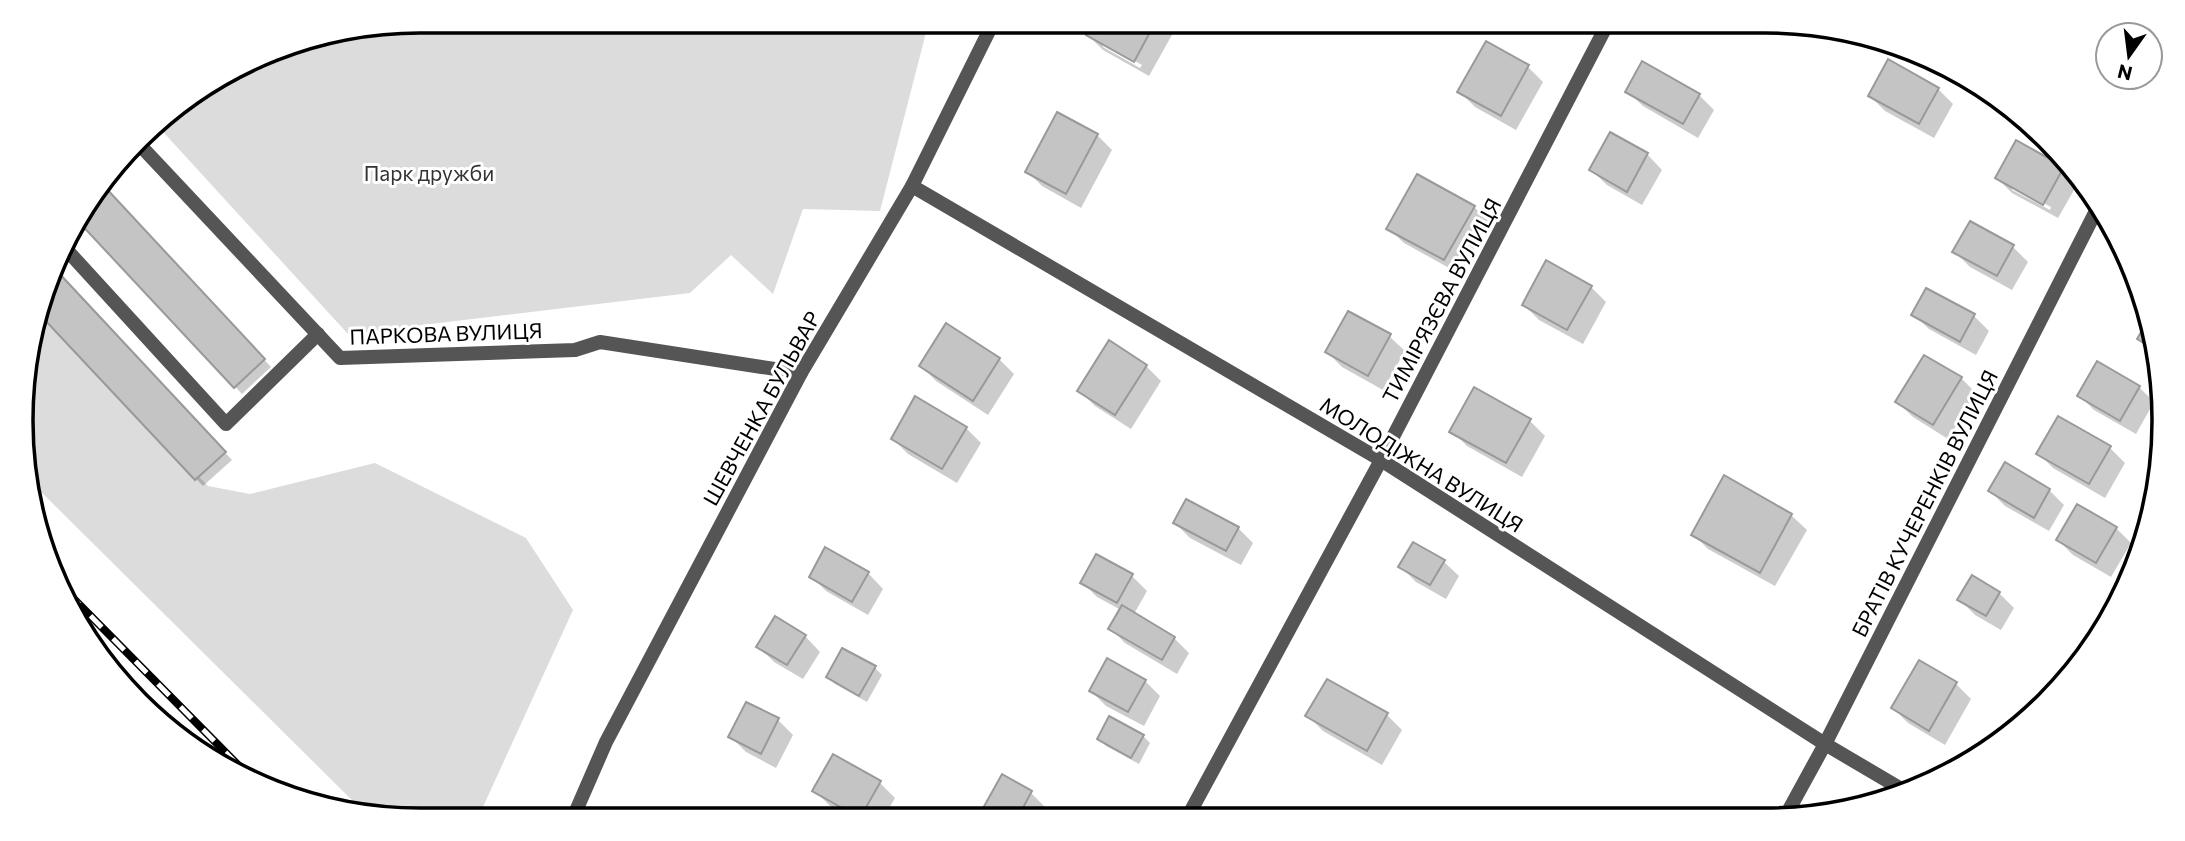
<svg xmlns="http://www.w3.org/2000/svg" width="2185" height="841" viewBox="0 0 2185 841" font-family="Commissioner,sans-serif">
	<rect width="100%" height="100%" fill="#fff"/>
	<g fill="#dcdcdc">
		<path d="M420,21H929L880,211L803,209L773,294L731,255L690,293L348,334L155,123L292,42Z"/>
		<path d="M43,315L208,486L250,494L375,463L526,538L573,610L477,820H421L365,813L28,479L24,368Z"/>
	</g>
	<g fill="#0003" fill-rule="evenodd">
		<path d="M1096,21H1174L1178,24L1149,76L1103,50L1088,35ZM1103,43L1142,65L1140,68L1103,47Z"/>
		<path d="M1561,21H1578L1574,28Z"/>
		<path d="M1528,67L1543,82L1516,130L1475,107L1460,92Z"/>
		<path d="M1938,89L1953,104L1934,138L1885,111L1870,96Z"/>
		<path d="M1627,91L1699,95L1714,110L1698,138L1643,106Z"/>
		<path d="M1097,135L1112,150L1081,208L1042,186L1027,171Z"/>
		<path d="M1611,135L1647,154L1662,170L1642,205L1607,185L1591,170Z"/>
		<path d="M2063,168L2078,183L2058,218L2012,193L1997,178ZM2012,186L2051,207L2050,210L2012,190Z"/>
		<path d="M103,187L271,367L242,394L77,218Z"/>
		<path d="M1474,207L1489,222L1460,274L1404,243L1388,228Z"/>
		<path d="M2013,247L2028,262L2012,290L1970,267L1955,252Z"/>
		<path d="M57,273L232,460L203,486L43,315Z"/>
		<path d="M1591,287L1606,302L1583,344L1539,320L1524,305Z"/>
		<path d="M1927,290L1974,316L1989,331L1976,355L1929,329L1913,314Z"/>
		<path d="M947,326L999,359L1014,374L988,415L936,381L921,366Z"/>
		<path d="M2146,326L2156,355L2139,339Z"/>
		<path d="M1389,336L1405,351L1383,390L1342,367L1327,352Z"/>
		<path d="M1146,366L1161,381L1131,429L1095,406L1080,391Z"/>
		<path d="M1961,378L1976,393L1948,439L1913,417L1897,402Z"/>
		<path d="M2139,387L2154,402L2136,434L2094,410L2079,395Z"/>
		<path d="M1530,421L1545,436L1522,477L1467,446L1452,431Z"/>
		<path d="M966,428L981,443L957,483L908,454L893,439Z"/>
		<path d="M2110,448L2125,463L2105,498L2053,468L2038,453Z"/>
		<path d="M1725,478L1791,515L1807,530L1775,586L1708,549L1693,534Z"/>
		<path d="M2049,490L2064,505L2049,531L2005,506L1990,491Z"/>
		<path d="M1175,523L1238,528L1253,543L1241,565L1190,538Z"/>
		<path d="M2116,528L2131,543L2111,577L2073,555L2058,540Z"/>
		<path d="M1443,561L1459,576L1446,599L1416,582L1401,567Z"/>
		<path d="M868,573L883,589L868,615L826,591L811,576Z"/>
		<path d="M1132,576L1147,591L1134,614L1174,638L1189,653L1177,674L1125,643L1110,628L1121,610L1097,597L1082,582Z"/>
		<path d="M1999,593L2014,608L2001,630L1975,615L1960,600Z"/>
		<path d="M805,636L820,652L803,679L774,662L759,647Z"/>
		<path d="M1108,661L1145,681L1160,696L1144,726L1106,706L1091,691Z"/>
		<path d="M1919,662L1956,684L1971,699L1945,745L1908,723L1893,708Z"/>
		<path d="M875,668L882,675L867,702L835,684L828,677Z"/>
		<path d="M1328,681L1387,715L1402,730L1382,765L1323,731L1308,716Z"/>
		<path d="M778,720L793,735L776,768L746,752L731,737Z"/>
		<path d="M1143,736L1150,743L1139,764L1106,746L1099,739Z"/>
		<path d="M1002,776L1031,793L1046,808L1040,818L979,819Z"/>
		<path d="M880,783L895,798L883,819H853L830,806L815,791Z"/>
	</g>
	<g fill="#c4c4c4" stroke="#999" stroke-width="2">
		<path d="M1094,21H1156L1134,62L1086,35Z"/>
		<path d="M1486,41L1529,65L1501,116L1457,92Z"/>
		<path d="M1888,59L1939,88L1919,124L1868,96Z"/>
		<path d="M1642,61L1700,94L1683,124L1625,92Z"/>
		<path d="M1057,112L1098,134L1066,194L1025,172Z"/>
		<path d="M1610,132L1648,153L1627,192L1589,170Z"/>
		<path d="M2016,140L2064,167L2043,205L1995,178Z"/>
		<path d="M1417,174L1475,206L1444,260L1386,229Z"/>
		<path d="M104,186L265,359L234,388L76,219Z"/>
		<path d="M1970,221L2014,245L1997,276L1952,252Z"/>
		<path d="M1546,260L1592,286L1567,330L1522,305Z"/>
		<path d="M57,271L226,452L195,480L42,317Z"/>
		<path d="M1926,288L1975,314L1960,342L1911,315Z"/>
		<path d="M1348,311L1391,334L1368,376L1325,352Z"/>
		<path d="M946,323L1000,358L973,401L919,366Z"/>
		<path d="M2146,324L2154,349L2137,339Z"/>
		<path d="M1109,340L1147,365L1115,415L1077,391Z"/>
		<path d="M1924,355L1962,377L1933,425L1895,402Z"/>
		<path d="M2097,361L2140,386L2120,421L2077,396Z"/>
		<path d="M1474,387L1531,419L1506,463L1449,432Z"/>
		<path d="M915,396L967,427L942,469L891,439Z"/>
		<path d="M2058,416L2111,446L2089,484L2036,454Z"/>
		<path d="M2005,462L2050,489L2034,518L1988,491Z"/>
		<path d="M1724,475L1792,514L1760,573L1691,535Z"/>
		<path d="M1186,499L1239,527L1226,551L1173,523Z"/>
		<path d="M2077,504L2117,527L2096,563L2056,540Z"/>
		<path d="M1413,542L1445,560L1430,585L1398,567Z"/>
		<path d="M825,547L869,572L852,602L809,577Z"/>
		<path d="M1096,554L1133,574L1117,603L1080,583Z"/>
		<path d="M1972,575L2000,592L1986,616L1957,600Z"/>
		<path d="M1122,605L1175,637L1162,660L1108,629Z"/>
		<path d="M775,616L806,635L787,665L756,647Z"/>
		<path d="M842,648L876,666L859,696L826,677Z"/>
		<path d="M1107,658L1146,680L1128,712L1089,691Z"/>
		<path d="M1919,660L1957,682L1929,731L1891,708Z"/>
		<path d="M1327,679L1388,713L1367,751L1305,716Z"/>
		<path d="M746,702L779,718L761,754L728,737Z"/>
		<path d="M1109,716L1144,735L1131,758L1097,739Z"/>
		<path d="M833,754L881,781L860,818L812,791Z"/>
		<path d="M1002,774L1032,791L1017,819H977Z"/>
	</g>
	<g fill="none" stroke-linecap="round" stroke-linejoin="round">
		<path stroke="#555" stroke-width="14" d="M65,248L226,424L318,334"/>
		<g stroke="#555" stroke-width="14">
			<path d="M138,143L340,358L575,350L600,342L801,373"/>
			<path d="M912,186L1381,460L1825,744L1903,790"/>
			<path d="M1785,817L1825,744L2098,207"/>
			<path d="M1187,818L1381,460L1609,21"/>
			<path d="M572,820L606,742L801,373L912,186L994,21"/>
		</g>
		<defs>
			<path id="rail" d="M68,593L243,770"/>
		</defs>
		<use href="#rail" stroke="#000" stroke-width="8"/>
		<use href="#rail" stroke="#fff" stroke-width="5" stroke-dasharray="16" stroke-linecap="butt"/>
	</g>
	<g text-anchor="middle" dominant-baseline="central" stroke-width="6" stroke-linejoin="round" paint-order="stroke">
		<g font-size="21" fill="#333" stroke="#fff">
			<text x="429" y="172">Парк дружби</text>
		</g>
		<g font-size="21" fill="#000" stroke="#fff">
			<text transform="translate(1441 300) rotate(-62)">ТИМІРЯЗЄВА ВУЛИЦЯ</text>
			<text transform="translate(446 333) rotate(-2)">ПАРКОВА ВУЛИЦЯ</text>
			<text transform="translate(761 408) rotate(-61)">ШЕВЧЕНКА БУЛЬВАР</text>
			<text transform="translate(1422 464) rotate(32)">МОЛОДІЖНА ВУЛИЦЯ</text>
			<text transform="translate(1924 503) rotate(-63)">БРАТІВ КУЧЕРЕНКІВ ВУЛИЦЯ</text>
		</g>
	</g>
	<path d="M0 0H2185V841H0ZM420 33H1765A387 387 0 0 1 2152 420V421A387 387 0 0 1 1765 808H420A387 387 0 0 1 33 421V420A387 387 0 0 1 420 33Z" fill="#fff" fill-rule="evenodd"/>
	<path fill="none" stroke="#000" stroke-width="3.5" d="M420 33H1765A387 387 0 0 1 2152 420V421A387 387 0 0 1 1765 808H420A387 387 0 0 1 33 421V420A387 387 0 0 1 420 33Z"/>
	<g transform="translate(2129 56) rotate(194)"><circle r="33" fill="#ffffff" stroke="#999999" stroke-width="2"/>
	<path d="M0-5L12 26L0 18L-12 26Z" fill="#000000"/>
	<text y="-10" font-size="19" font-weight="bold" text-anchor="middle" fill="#000000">N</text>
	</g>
</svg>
